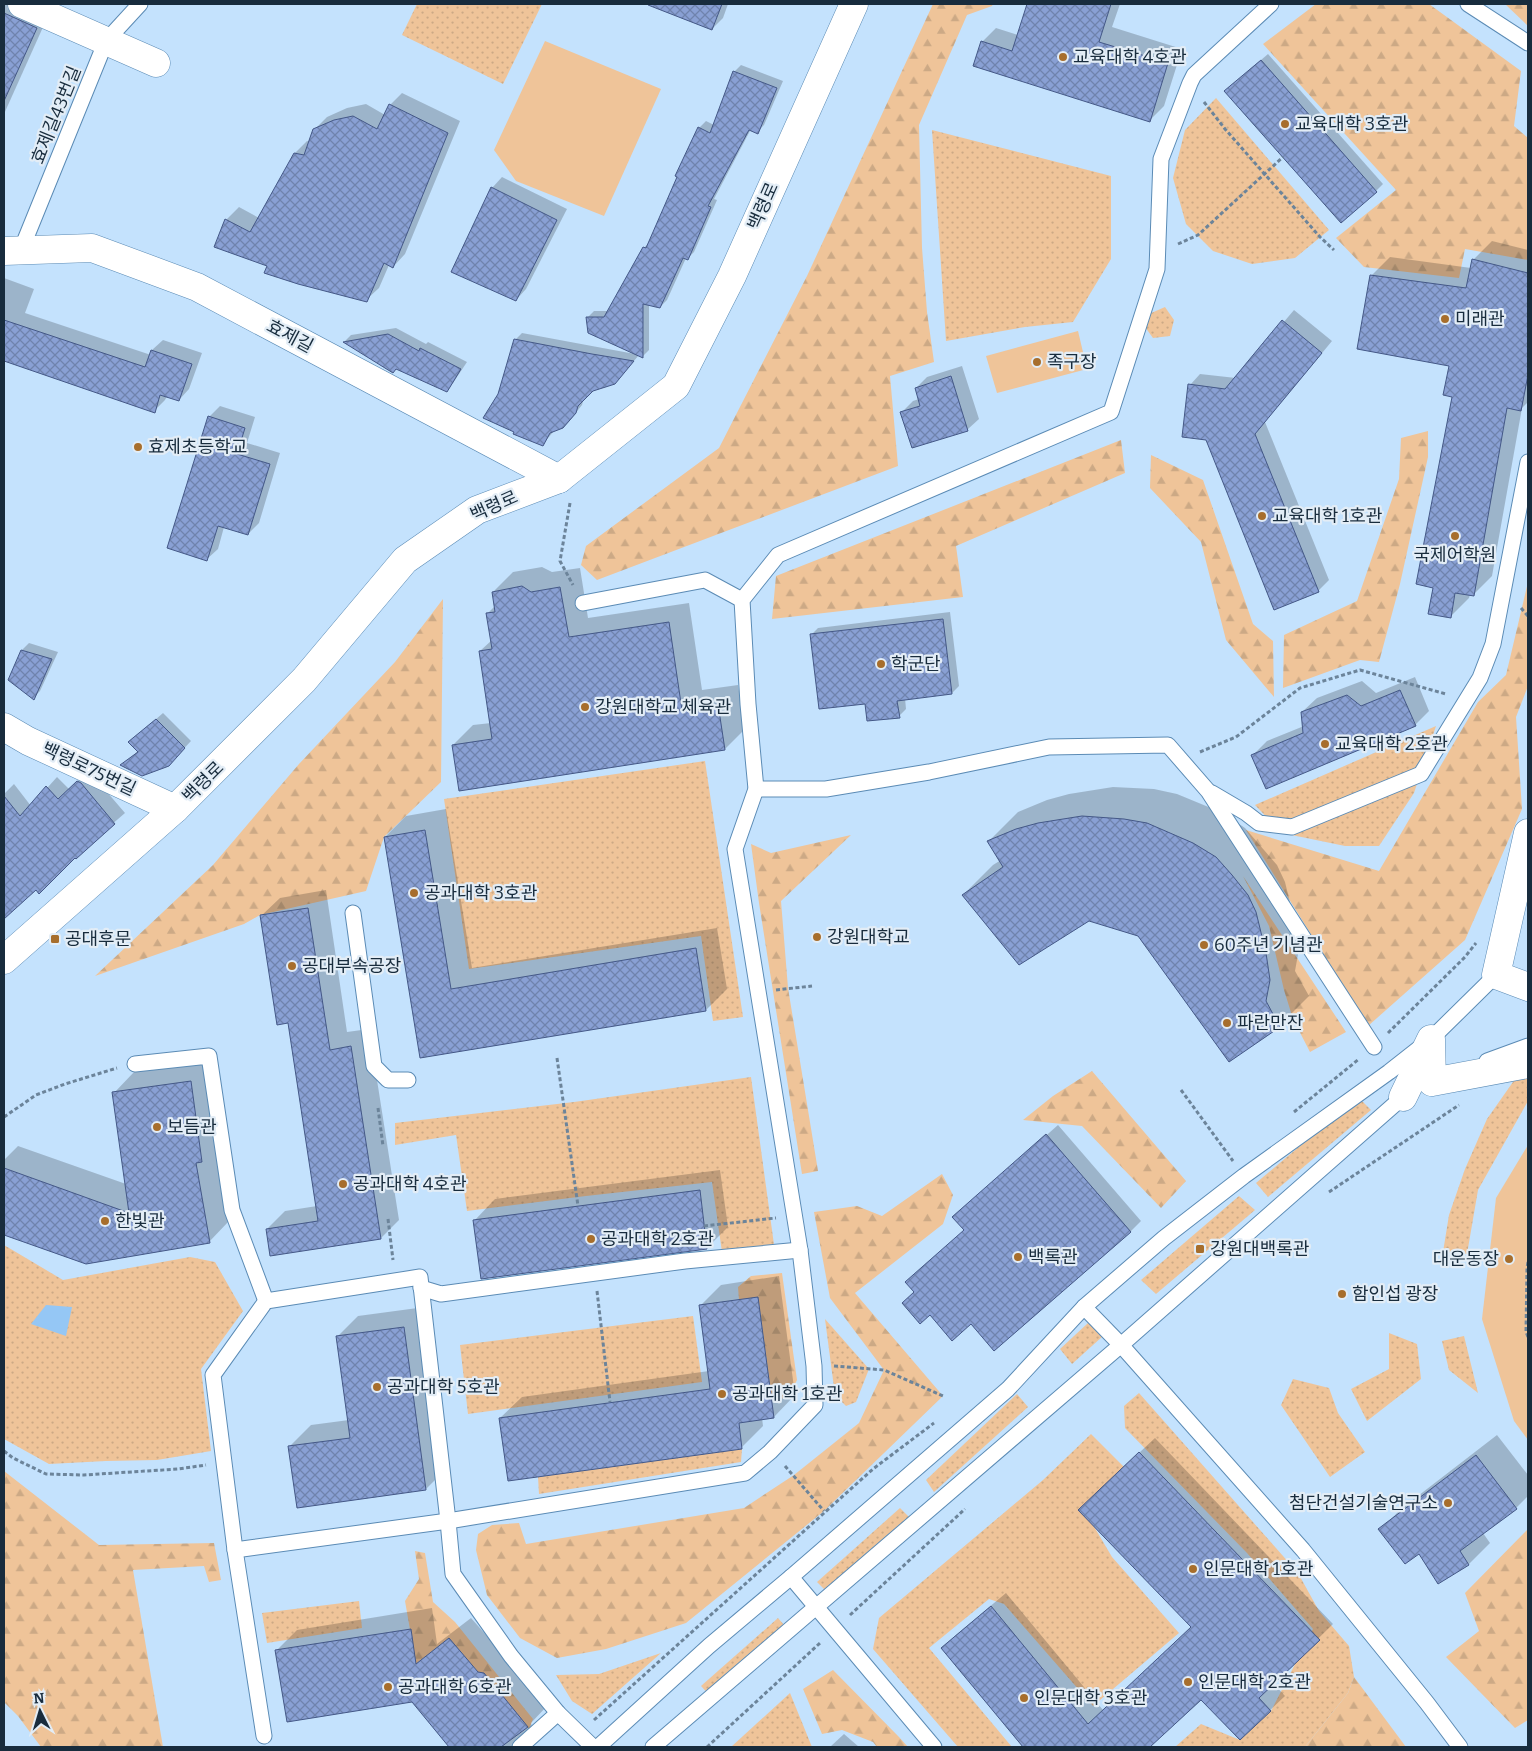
<svg xmlns="http://www.w3.org/2000/svg" width="1532" height="1751" viewBox="0 0 1532 1751" font-family="Bitter,'Noto Sans KR',serif">
	<defs>
		<pattern id="green-dots" width="8" height="8" patternUnits="userSpaceOnUse" patternTransform="scale(1.25)"><rect width="8" height="8" fill="#efc499"/><path d="M2 2h.1M6 6h.1" fill="none" stroke="#cca985" stroke-width="1.8" stroke-linecap="round"/></pattern>
		<pattern id="forest-firs" width="22" height="20" patternUnits="userSpaceOnUse" patternTransform="scale(1.25)"><rect width="22" height="20" fill="#efc499"/><path d="M5 1l3.5 6h-7zM16 11l3.5 6h-7z" fill="#cca985"/></pattern>
		<pattern id="building-cross-hatch" width="8" height="8" patternUnits="userSpaceOnUse" patternTransform="scale(1.25)"><rect width="8" height="8" fill="#89a0d4"/><path d="M0 0l8 8M0 8l8-8" fill="none" stroke="#6f83ad"/></pattern>
	</defs>
	<rect width="100%" height="100%" fill="#c4e2fd"/>
	<g fill="url(#green-dots)">
		<path d="M417,4H542L503,84L402,35Z"/>
		<path d="M1216,98L1329,230L1295,258L1252,264L1213,251L1186,224L1173,178L1185,130Z"/>
		<path d="M932,130L1111,176V259L1073,322L1025,327L946,341Z"/>
		<path d="M1165,307L1174,320L1170,336L1153,338L1145,327L1149,314Z"/>
		<path d="M1436,726L1414,793L1379,846H1345L1282,833L1255,805Z"/>
		<path d="M705,761L743,1017L713,1021L701,936L469,969L444,799Z"/>
		<path d="M1528,1069V1101L1478,1190L1467,1254L1443,1252L1449,1215L1465,1169L1487,1119L1520,1072Z"/>
		<path d="M751,1077L775,1252L723,1259L712,1182L586,1196L467,1211L456,1135L395,1145V1123L574,1102Z"/>
		<path d="M1358,1097L1371,1110L1268,1197L1256,1183Z"/>
		<path d="M1239,1196L1255,1210L1156,1294L1141,1280Z"/>
		<path d="M4,1245L63,1280L190,1257L215,1262L243,1311L201,1369L211,1451L157,1460L106,1461L49,1464L4,1439Z"/>
		<path d="M693,1316L702,1382L468,1414L460,1345Z"/>
		<path d="M825,1319L869,1369L856,1402L846,1406L835,1395Z"/>
		<path d="M1088,1323L1103,1336L1072,1364L1060,1349Z"/>
		<path d="M1389,1333L1417,1344L1421,1379L1367,1421L1351,1389L1389,1369Z"/>
		<path d="M1464,1336L1478,1393L1449,1370L1442,1341Z"/>
		<path d="M1293,1379L1329,1388L1338,1413L1365,1452L1330,1477L1281,1405Z"/>
		<path d="M1139,1393L1298,1573L1319,1611L1349,1646L1354,1677L1348,1693L1305,1747H1175L1201,1724L1240,1740L1271,1711L1313,1629L1247,1553L1125,1428L1124,1406Z"/>
		<path d="M1017,1394L1028,1407L934,1492L926,1480Z"/>
		<path d="M1091,1434L1125,1468L1086,1513L1112,1557L1179,1633L1093,1706L1004,1604L989,1599L929,1648L1012,1747H958L873,1649L879,1618L1043,1480Z"/>
		<path d="M742,1449L741,1462L539,1494L538,1477Z"/>
		<path d="M900,1508L909,1517L826,1591L817,1582Z"/>
		<path d="M359,1601L362,1628L267,1643L262,1613Z"/>
		<path d="M778,1618L790,1632L713,1699L701,1686Z"/>
		<path d="M661,1653L592,1714L572,1701L556,1675L599,1674Z"/>
		<path d="M790,1693L812,1747H731Z"/>
	</g>
	<g fill="url(#forest-firs)">
		<path d="M933,4H993L992,6L967,15L919,125L922,248L927,312L934,362L890,376L898,466L597,580L581,565L586,546L719,448L807,276Z"/>
		<path d="M1316,4H1429L1521,71L1514,126L1528,138V260L1465,249L1459,278L1364,267L1336,238L1396,190L1263,44Z"/>
		<path d="M1505,4H1528V26Z"/>
		<path d="M1428,431V457L1400,584L1379,662L1360,660L1283,688L1284,635L1357,601L1399,479L1401,438Z"/>
		<path d="M1121,440L1125,473L956,546L963,597L772,619L776,576Z"/>
		<path d="M1151,455L1203,480L1253,624L1273,641L1274,697L1226,640L1201,542L1150,488Z"/>
		<path d="M1528,582V686L1516,717L1522,809L1465,940L1368,1026L1246,830L1379,871L1478,702L1506,675Z"/>
		<path d="M443,599L441,782L384,837L366,891L260,915L244,924L95,976L213,865L299,764L395,662Z"/>
		<path d="M851,835L781,901L788,988L818,1171L802,1174L759,903L751,844L771,853Z"/>
		<path d="M1243,876L1346,1032L1310,1052L1293,1019L1284,990L1269,926Z"/>
		<path d="M1092,1071L1186,1181L1161,1208L1082,1126L1023,1120L1053,1096Z"/>
		<path d="M942,1174L953,1195L943,1224L855,1293L943,1396L824,1511L686,1623L606,1649L557,1658L520,1638L487,1595L476,1550L478,1534L492,1525L519,1523L526,1544L744,1508L794,1475L859,1423L884,1370L830,1298L814,1212L857,1206L882,1216Z"/>
		<path d="M782,1273L797,1380L788,1398L772,1399L758,1297L739,1300L738,1287L751,1276Z"/>
		<path d="M4,1471L99,1545L214,1543L221,1580L209,1582L204,1566L133,1570L163,1747H41L18,1716L4,1702Z"/>
		<path d="M1528,1529V1720L1515,1728L1446,1657L1479,1631L1465,1593Z"/>
		<path d="M415,1551L425,1553L433,1602L455,1622L533,1719L529,1729L484,1673L478,1672L449,1638L416,1664L405,1601L419,1579Z"/>
		<path d="M833,1670L899,1737L908,1747H877L873,1742L842,1730L822,1734L803,1689Z"/>
		<path d="M1354,1677L1406,1747H1305L1348,1693Z"/>
	</g>
	<g fill="#efc499">
		<path d="M545,41L661,89L604,216L516,181L494,150Z"/>
		<path d="M1078,331L1087,369L997,393L986,356Z"/>
		<path d="M1528,1145V1440L1514,1421L1482,1319L1496,1198Z"/>
	</g>
	<path fill="#95c7f5" d="M46,1305L72,1307L66,1336L31,1324Z"/>
	<g fill="#0003">
		<path d="M4,4H24L48,16L4,114Z"/>
		<path d="M651,4H728L723,18L712,29L651,5Z"/>
		<path d="M1028,4H1120L1112,27L1182,49L1164,106L1150,120L982,42L996,28L1018,35Z"/>
		<path d="M1268,54L1383,184L1376,191L1233,84Z"/>
		<path d="M741,65L783,81L764,125L757,132L751,129L714,199L717,200L694,252L687,259L686,258L667,300L660,307L649,304V350L643,356L639,355L622,375L592,390L584,398L582,405L570,420L554,431L543,444L500,395L515,340L522,333L635,354L587,318L594,311H609L644,248L650,241L699,128L706,121L714,125L734,72Z"/>
		<path d="M402,93L460,121L405,254L393,267L389,265L379,288L366,300L215,246L226,220L239,207L259,218L295,153L307,141L310,142L314,130L327,117L347,108L366,104L385,115L390,105Z"/>
		<path d="M502,177L567,209L526,289L516,300L492,188Z"/>
		<path d="M1492,241L1528,250V402L1522,408L1492,576L1473,595L1470,594L1469,598L1450,617L1435,587L1453,396L1451,365L1371,276L1390,257L1471,268L1473,260Z"/>
		<path d="M4,278L34,289L25,313L151,355L152,350L163,340L202,353L189,389L179,400L167,396L165,400L154,411L4,360Z"/>
		<path d="M1294,310L1332,341L1265,422L1329,580L1318,591L1190,385L1200,374L1236,378Z"/>
		<path d="M396,328L426,344L428,342L467,362L453,383L446,390L397,368L393,372L345,341L351,335Z"/>
		<path d="M962,366L979,419L968,429L912,446L902,412L913,401L919,399L916,388L927,377Z"/>
		<path d="M220,406L255,417L247,443L280,453L259,523L248,534L224,527L218,549L207,559L209,417Z"/>
		<path d="M542,567L552,572L580,568L588,618L689,603L702,690L738,685L745,729L725,749L453,745L473,725L491,723L480,651L492,640L487,614L495,606L493,592L513,572Z"/>
		<path d="M950,612L959,686L952,693L905,698L906,709L899,716L866,702L811,635L818,628Z"/>
		<path d="M29,643L58,652L40,691L33,698L10,680L22,650Z"/>
		<path d="M1415,677L1429,711L1415,725L1253,755L1267,741L1304,726L1302,712L1317,698L1362,681L1376,693Z"/>
		<path d="M163,713L191,741L176,757L122,765L139,750L130,742Z"/>
		<path d="M89,771L125,813L4,918V794L14,784L31,806L57,777L69,789Z"/>
		<path d="M1113,787L1154,789L1177,794L1223,813L1245,828L1277,865L1285,882L1295,923L1299,949L1295,971L1309,996L1279,1026L1139,935L1088,919L963,895L993,865L1001,860L989,841L1018,812L1047,800L1069,794Z"/>
		<path d="M446,809L472,968L717,928L727,989L706,1010L421,1056L385,837L406,816Z"/>
		<path d="M326,890L347,1032L369,1029L399,1220L381,1238L267,1229L285,1211L317,1206L289,1022L261,916L280,898Z"/>
		<path d="M211,1061L229,1221L209,1242L86,1263L4,1234V1160L18,1146L126,1184L114,1093L134,1072Z"/>
		<path d="M1058,1125L1141,1221L1130,1232L971,1323L915,1291L965,1230L954,1217Z"/>
		<path d="M720,1170L728,1227L707,1248L474,1221L495,1199Z"/>
		<path d="M779,1276L795,1395L774,1417L762,1418L763,1426L742,1447L509,1479L500,1418L522,1397L709,1371L700,1306L721,1285Z"/>
		<path d="M425,1307L447,1468L426,1489L290,1446L311,1425L349,1420L337,1337L358,1316Z"/>
		<path d="M1497,1435L1528,1475V1496L1516,1508L1483,1533L1490,1543L1469,1564L1419,1552L1380,1530L1401,1509Z"/>
		<path d="M1155,1438L1333,1624L1273,1683L1285,1696L1240,1739L1201,1698L1148,1747H1120L1115,1742L1108,1747H1024L942,1648L957,1634L1006,1593L1103,1710L1193,1627L1094,1495Z"/>
		<path d="M432,1608L437,1644L471,1618L548,1705L531,1723L532,1727L512,1747H451L413,1701L276,1651L297,1630Z"/>
		<path d="M844,1734L859,1747H830Z"/>
	</g>
	<g fill="url(#building-cross-hatch)" stroke="#445887">
		<path d="M648,4H722L712,30L648,5Z"/>
		<path d="M1027,4H1111L1099,42L1168,63L1150,122L973,66L981,41L1012,51Z"/>
		<path d="M4,13L37,28L4,101Z"/>
		<path d="M1261,60L1377,192L1341,223L1224,91Z"/>
		<path d="M733,71L777,88L758,134L749,130L708,206L711,207L688,260L683,258L660,308L643,304V358L588,333L586,317H604L643,247L646,248L677,177L675,176L698,127L710,133Z"/>
		<path d="M389,104L448,133L393,268L384,263L367,302L298,284L264,273L267,266L214,247L225,219L250,232L294,153L304,155L313,129L334,120L353,116L377,129Z"/>
		<path d="M491,187L557,220L516,301L451,272Z"/>
		<path d="M1472,259L1528,273V375L1521,411L1507,408L1474,596L1455,593L1451,618L1428,614L1433,588L1416,584L1452,397L1443,395L1449,366L1357,349L1370,275L1466,288Z"/>
		<path d="M4,320L145,367L151,350L192,364L179,401L160,395L155,413L4,361Z"/>
		<path d="M1282,320L1322,353L1255,434L1319,592L1274,610L1206,440L1182,437L1188,384L1225,389Z"/>
		<path d="M388,334L419,351L420,348L461,369L447,392L396,369L393,373L343,342Z"/>
		<path d="M514,339L592,354L634,361L615,384L593,391L578,406L576,413L563,428L550,433L543,446L513,434L514,432L483,418L498,394Z"/>
		<path d="M951,376L968,431L912,448L900,412L920,406L915,388Z"/>
		<path d="M208,416L245,428L237,454L270,464L248,535L218,526L207,561L167,548Z"/>
		<path d="M522,586L531,592L560,587L569,637L669,622L682,710L718,704L725,750L459,791L452,745L492,739L479,651L492,649L486,613L495,612L492,592Z"/>
		<path d="M943,619L952,694L897,701L900,718L867,721L865,704L819,709L810,634Z"/>
		<path d="M21,650L52,659L34,700L8,680Z"/>
		<path d="M1400,690L1416,726L1266,789L1251,755L1303,733L1301,712L1347,695L1361,706Z"/>
		<path d="M156,719L185,748L169,766L142,776L120,765L138,752L128,742Z"/>
		<path d="M77,781L81,783L115,824L76,859L75,858L39,894L36,890L4,919V796L20,816L46,786L58,799Z"/>
		<path d="M1082,816L1124,819L1147,823L1193,843L1216,857L1232,875L1248,895L1256,912L1266,953L1270,980L1266,1001L1280,1027L1229,1062L1138,936L1089,921L1019,965L962,895L1003,867L987,841L1016,829L1038,823Z"/>
		<path d="M425,830L451,989L696,948L706,1011L420,1058L384,837Z"/>
		<path d="M308,908L330,1050L351,1046L381,1239L270,1256L266,1229L318,1221L288,1023L277,1025L260,915Z"/>
		<path d="M191,1081L202,1162L196,1163L210,1243L86,1264L4,1235V1168L129,1213L112,1092Z"/>
		<path d="M1046,1134L1131,1232L994,1351L971,1324L952,1341L930,1315L920,1324L902,1303L914,1292L905,1282L964,1230L952,1217Z"/>
		<path d="M700,1190L707,1249L481,1279L473,1220Z"/>
		<path d="M758,1297L774,1418L739,1423L742,1449L508,1481L499,1418L710,1389L699,1305Z"/>
		<path d="M404,1327L426,1490L297,1508L288,1446L350,1438L336,1336Z"/>
		<path d="M1139,1452L1320,1640L1259,1698L1271,1711L1240,1740L1201,1700L1150,1747H1023L941,1648L991,1606L1088,1724L1191,1627L1078,1510Z"/>
		<path d="M1476,1455L1517,1509L1460,1551L1469,1565L1438,1584L1419,1554L1405,1564L1378,1529Z"/>
		<path d="M411,1629L416,1664L449,1638L478,1672L484,1673L528,1727L501,1747H449L412,1702L287,1722L275,1650Z"/>
	</g>
	<g fill="none" stroke-linecap="round" stroke-linejoin="round">
		<defs>
			<g id="service">
				<path d="M1468,4L1528,43"/>
				<path d="M21,250L106,41L140,4"/>
				<path d="M583,603L705,580L742,600"/>
				<path d="M756,789H826L929,772L1049,747L1168,745L1208,791L1374,1047"/>
				<path d="M1212,793L1246,813L1259,823L1292,827L1421,774L1480,678L1493,644L1528,462"/>
				<path d="M353,913L374,1066L388,1080H408"/>
				<path d="M1487,1061L1528,1046"/>
				<path d="M135,1064L209,1056L232,1210L266,1301"/>
				<path d="M421,1288L441,1294L685,1261L800,1250"/>
				<path d="M1084,1307L1121,1345L1303,1550L1427,1703L1460,1747"/>
				<path d="M235,1550L448,1521L745,1473L770,1452L815,1405L814,1366L800,1250L735,849L756,789L748,704L742,600L778,555L1111,412L1157,269L1161,159L1190,83L1194,75L1271,4"/>
				<path d="M791,1577L934,1747"/>
				<path d="M264,1736L235,1550L213,1375L266,1301L420,1277L448,1521L453,1574L511,1656L558,1713L593,1747"/>
				<path d="M520,1747L558,1713"/>
				<path d="M598,1747L709,1646L791,1577L1008,1389L1084,1307L1164,1238L1244,1176L1389,1072L1431,1039L1496,975L1499,968"/>
				<path d="M653,1747L1121,1345L1403,1097L1408,1094"/>
			</g>
			<g id="minor">
				<path d="M22,4L156,63"/>
				<path d="M4,251L92,248L197,287L559,479"/>
				<path d="M4,727L28,741L175,809"/>
				<path d="M1528,833L1496,975L1528,987"/>
				<path d="M1403,1097L1431,1039L1432,1082L1528,1064"/>
			</g>
			<path id="tertiary" d="M4,960L175,809L304,680L405,560L477,510L559,479L676,386L732,276L854,4"/>
		</defs>
		<use href="#service" stroke="#5b8bb5" stroke-width="17"/>
		<use href="#minor" stroke="#5b8bb5" stroke-width="29"/>
		<use href="#tertiary" stroke="#5b8bb5" stroke-width="29"/>
		<g stroke="#6c849a" stroke-width="3" stroke-dasharray="4 2.5" stroke-linecap="butt">
			<path d="M1204,102L1225,129L1320,237L1334,250"/>
			<path d="M1178,244L1198,235L1283,157"/>
			<path d="M570,503L560,561L573,585"/>
			<path d="M1521,608L1528,616"/>
			<path d="M1200,752L1236,737L1300,688L1360,670L1446,694"/>
			<path d="M776,990L812,986"/>
			<path d="M1388,1033L1465,957L1476,943"/>
			<path d="M557,1058L578,1206"/>
			<path d="M1181,1090L1233,1161"/>
			<path d="M378,1108L383,1146"/>
			<path d="M1294,1112L1359,1059"/>
			<path d="M4,1117L36,1095L65,1084L117,1068"/>
			<path d="M1329,1192L1459,1105"/>
			<path d="M388,1219L393,1260"/>
			<path d="M704,1226L776,1218"/>
			<path d="M1528,1262L1527,1268L1526,1332L1528,1337"/>
			<path d="M597,1291L610,1402"/>
			<path d="M834,1366L884,1370L943,1396"/>
			<path d="M4,1451L13,1458L46,1474L84,1475L178,1469L206,1465"/>
			<path d="M785,1466L824,1511"/>
			<path d="M850,1615L965,1509"/>
			<path d="M594,1720L873,1469L934,1423"/>
			<path d="M707,1747L820,1643"/>
		</g>
		<use href="#service" stroke="#fff" stroke-width="15"/>
		<use href="#minor" stroke="#fff" stroke-width="28"/>
		<use href="#tertiary" stroke="#fff" stroke-width="28"/>
	</g>
	<g fill="#a76e2c" stroke="#e3edf6" stroke-width="2">
		<circle cx="1063" cy="57" r="5"/>
		<circle cx="1285" cy="124" r="5"/>
		<circle cx="1445" cy="319" r="5"/>
		<circle cx="1037" cy="362" r="5"/>
		<circle cx="138" cy="447" r="5"/>
		<circle cx="1262" cy="516" r="5"/>
		<circle cx="1455" cy="536" r="5"/>
		<circle cx="881" cy="664" r="5"/>
		<circle cx="585" cy="707" r="5"/>
		<circle cx="1325" cy="744" r="5"/>
		<circle cx="414" cy="893" r="5"/>
		<circle cx="817" cy="937" r="5"/>
		<rect x="50" y="934" width="10" height="10" rx="2.5"/>
		<circle cx="1204" cy="945" r="5"/>
		<circle cx="292" cy="966" r="5"/>
		<circle cx="1227" cy="1023" r="5"/>
		<circle cx="157" cy="1127" r="5"/>
		<circle cx="343" cy="1184" r="5"/>
		<circle cx="105" cy="1221" r="5"/>
		<circle cx="591" cy="1239" r="5"/>
		<rect x="1195" y="1244" width="10" height="10" rx="2.5"/>
		<circle cx="1018" cy="1257" r="5"/>
		<circle cx="1509" cy="1259" r="5"/>
		<circle cx="1342" cy="1294" r="5"/>
		<circle cx="377" cy="1387" r="5"/>
		<circle cx="722" cy="1394" r="5"/>
		<circle cx="1448" cy="1503" r="5"/>
		<circle cx="1193" cy="1569" r="5"/>
		<circle cx="1188" cy="1682" r="5"/>
		<circle cx="388" cy="1687" r="5"/>
		<circle cx="1024" cy="1698" r="5"/>
	</g>
	<g text-anchor="middle" dominant-baseline="central" stroke-width="4.5" stroke-linejoin="round" paint-order="stroke">
		<g font-size="18" fill="#182c3d" stroke="#e3edf6" text-anchor="start">
			<text x="1073" y="57">교육대학 4호관</text>
			<text x="1295" y="124">교육대학 3호관</text>
			<text x="1455" y="319">미래관</text>
			<text x="1047" y="362">족구장</text>
			<text x="148" y="447">효제초등학교</text>
			<text x="1272" y="516">교육대학 1호관</text>
			<text x="1455" y="555" text-anchor="middle">국제어학원</text>
			<text x="891" y="664">학군단</text>
			<text x="595" y="707">강원대학교 체육관</text>
			<text x="1335" y="744">교육대학 2호관</text>
			<text x="424" y="893">공과대학 3호관</text>
			<text x="827" y="937">강원대학교</text>
			<text x="65" y="939">공대후문</text>
			<text x="1214" y="945">60주년 기념관</text>
			<text x="302" y="966">공대부속공장</text>
			<text x="1237" y="1023">파란만잔</text>
			<text x="167" y="1127">보듬관</text>
			<text x="353" y="1184">공과대학 4호관</text>
			<text x="115" y="1221">한빛관</text>
			<text x="601" y="1239">공과대학 2호관</text>
			<text x="1210" y="1249">강원대백록관</text>
			<text x="1028" y="1257">백록관</text>
			<text x="1499" y="1259" text-anchor="end">대운동장</text>
			<text x="1352" y="1294">함인섭 광장</text>
			<text x="387" y="1387">공과대학 5호관</text>
			<text x="732" y="1394">공과대학 1호관</text>
			<text x="1438" y="1503" text-anchor="end">첨단건설기술연구소</text>
			<text x="1203" y="1569">인문대학 1호관</text>
			<text x="1198" y="1682">인문대학 2호관</text>
			<text x="398" y="1687">공과대학 6호관</text>
			<text x="1034" y="1698">인문대학 3호관</text>
		</g>
		<g font-size="18" fill="#182c3d" stroke="#e3edf6">
			<text transform="translate(56 115) rotate(-68)">효제길43번길</text>
			<text transform="translate(763 206) rotate(-66)">백령로</text>
			<text transform="translate(290 336) rotate(28)">효제길</text>
			<text transform="translate(494 506) rotate(-24)">백령로</text>
			<text transform="translate(89 769) rotate(25)">백령로75번길</text>
			<text transform="translate(203 782) rotate(-45)">백령로</text>
		</g>
	</g>
	<rect width="1532" height="1751" fill="none" stroke="#182c3d" stroke-width="10"/>
	<g transform="translate(40 1711) rotate(355)" stroke="#e3edf6" stroke-width="4" paint-order="stroke">
	<path d="M0-4L9 19L0 12L-9 19Z" fill="#182c3d"/>
	<text y="-8" font-size="14" font-weight="bold" text-anchor="middle" fill="#182c3d">N</text>
	</g>
</svg>
